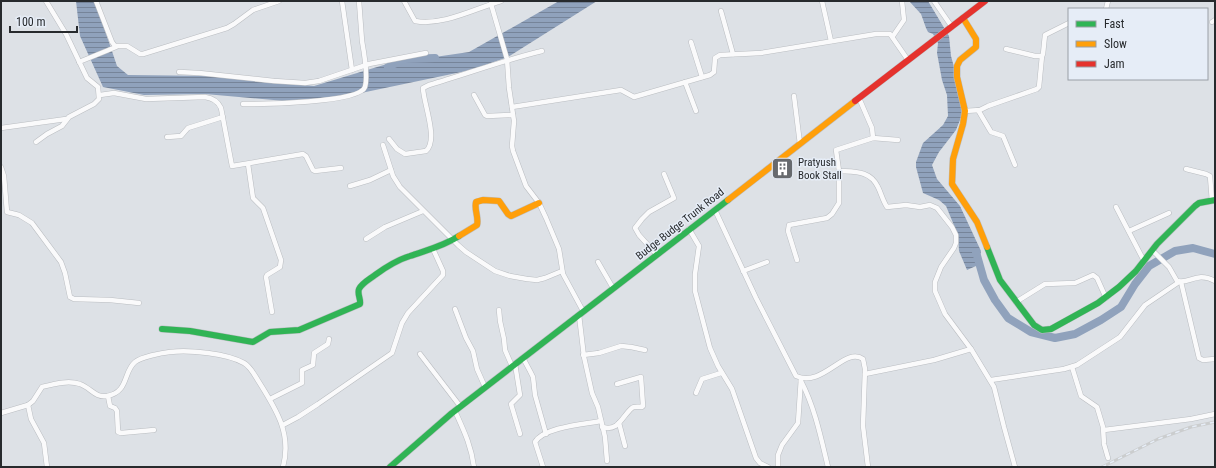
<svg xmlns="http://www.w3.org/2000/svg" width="1216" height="468" viewBox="0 0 1216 468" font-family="'Roboto Condensed',sans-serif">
	<defs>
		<pattern id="water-rules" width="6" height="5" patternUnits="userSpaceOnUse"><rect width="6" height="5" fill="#90a2bc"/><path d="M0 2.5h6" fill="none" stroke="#768499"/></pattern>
	</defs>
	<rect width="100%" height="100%" fill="#dde1e6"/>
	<g fill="url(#water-rules)">
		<path d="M76,1H95L117,66L128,75L216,76L314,86L387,64L469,52L559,1H597L508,57L471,70L318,102L307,103L205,94L144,95L103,87L80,36Z"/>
		<path d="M909,1H928L949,36L951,56L963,100L962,115L956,130L939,152L932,165L937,179L960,206L981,251L979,262L976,266L967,270L959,251L958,235L946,206L939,200L923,193L916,167V162L923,143L943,125L948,116L947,95L942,80L937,53L938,43L933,34L928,32L926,28L921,14Z"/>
	</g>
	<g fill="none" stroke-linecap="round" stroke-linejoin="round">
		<g stroke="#90a2bc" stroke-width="8">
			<path d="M388,67L405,59L435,58"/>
			<path d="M976,252L984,280L995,300L1008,318L1031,332L1055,338L1075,334L1101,320L1121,307L1135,284L1149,266L1175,251L1193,248L1215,254"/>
		</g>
		<defs>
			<g id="street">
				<path d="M96,1L112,42L115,46H127L140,54H143L227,28L234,24L253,10L279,1"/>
				<path d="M342,1L352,70"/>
				<path d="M404,1L415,21C443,26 474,9 501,1"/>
				<path d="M822,1L831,41"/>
				<path d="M934,1L952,27"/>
				<path d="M491,4L507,59L509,88L514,121L512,146L513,151L526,186L539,203L546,218L559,249L563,274L583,311"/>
				<path d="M1106,9L1108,1"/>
				<path d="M721,11L733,54"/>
				<path d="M1212,22L1215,20"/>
				<path d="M893,36L904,20L902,1"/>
				<path d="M691,42L702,77"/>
				<path d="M1006,49L1035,56H1042L1043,54L1045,35L1069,23"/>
				<path d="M79,62L116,47"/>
				<path d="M179,72L199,73L274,81L305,83L319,81L369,64L426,53"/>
				<path d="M685,82L696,111"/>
				<path d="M100,95L114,93L146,99L205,97C212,98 218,101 221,108L232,166L303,154L306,156L313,170L315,171L341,168"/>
				<path d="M474,95L485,115L487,116L513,115"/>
				<path d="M794,96L800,144"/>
				<path d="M859,98L872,128L873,138"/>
				<path d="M243,104C260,104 360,103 365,87C368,77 364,52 362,41C361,28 360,14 359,1"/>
				<path d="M512,107L621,90L634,97L710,75L714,72L715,58L720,55L761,53L876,34H890L908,60"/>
				<path d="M978,110L991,132L1003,136L1015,165"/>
				<path d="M965,111L980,110L988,106L1037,89L1039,87L1042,56"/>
				<path d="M1,128L66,119"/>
				<path d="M167,137L181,136L188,128L223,117"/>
				<path d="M389,139L397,149L405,154L426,151C439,140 423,102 423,88L429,85C467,74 504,60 542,51"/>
				<path d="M36,142L47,134L62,126L69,117L94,104L99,99L98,87L87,78L66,34L46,1"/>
				<path d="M383,145L393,176L400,187L458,245L466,252L495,271L510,276L527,279L537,280L545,278L562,271"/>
				<path d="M248,164L253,198L263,208L281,260L280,267L267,275L266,277L272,312"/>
				<path d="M1,167L4,176L7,212L19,215L32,223L61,262L65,273L70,297L74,299L110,300L139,303"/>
				<path d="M1186,169L1206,174L1210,176L1212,201"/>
				<path d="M839,171C854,172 870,170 878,187C881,193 883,201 887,207L906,205L920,207L930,205L937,208L952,227L956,235V243L954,248L941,267L935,282V291L945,314L971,349L994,387L1004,427L1015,467"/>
				<path d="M350,186L370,180L391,170"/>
				<path d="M1116,207L1144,261"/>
				<path d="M715,210L756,298L796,376C823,388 845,346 863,359L865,369L863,426L868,467"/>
				<path d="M689,229L699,246L695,274V291L710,348L718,366L732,389L756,458L760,463L768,467"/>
				<path d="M1129,231L1169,213"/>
				<path d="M366,239L385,227L423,211"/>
				<path d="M1152,250L1169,267L1177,281C1189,285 1196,271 1215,281"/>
				<path d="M657,255L639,235L635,228L642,219L649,212L674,198L664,174"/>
				<path d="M797,260L788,231L789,225L827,218L832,214L839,203V171L836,150L873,138L898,140"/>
				<path d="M598,262L613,288"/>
				<path d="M743,271L767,262"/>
				<path d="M1181,282L1199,358L1203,360L1215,359"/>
				<path d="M1016,302L1045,284L1075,283L1093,275L1097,278L1106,298"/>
				<path d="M455,309L466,338L473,351L477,369L485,387"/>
				<path d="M499,310L500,321L504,339L505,350L512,366"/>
				<path d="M579,315L584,357L592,393L598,407L605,437L607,461"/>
				<path d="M420,354L460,406"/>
				<path d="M583,355L599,353L621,346L631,347L645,350"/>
				<path d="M523,358L530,371L533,377L535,395L546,434"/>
				<path d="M515,364L520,395L511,404L520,434"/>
				<path d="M1072,367L1081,396L1097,407L1103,427L1104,444L1108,458"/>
				<path d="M865,374L934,360L971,349"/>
				<path d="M991,380L1064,369L1077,365L1120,337L1145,305L1179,282"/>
				<path d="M801,381C815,408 821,438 828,467"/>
				<path d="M696,393L702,379L721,373"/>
				<path d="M108,396L110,406L115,408L117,411L118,432L121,433L154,430"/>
				<path d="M270,399L302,383V370L313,365L314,353L328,344L329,339"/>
				<path d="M28,405L31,419L44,443L47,467"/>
				<path d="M455,411C464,431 471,445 474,467"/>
				<path d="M1,413L28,405L33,401L42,387C54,384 68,380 80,384C91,388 95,398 107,396C129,392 123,372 135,362C141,357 161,353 170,352C190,350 226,353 244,363C251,367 255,376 259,382C276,409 292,434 283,467"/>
				<path d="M619,423L625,446"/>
				<path d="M283,425L298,417L318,404L392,353L402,323L408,313L443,275V271L433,249"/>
				<path d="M602,427C619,432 622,416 632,408C634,406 638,407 642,407L643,406L641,377L617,384"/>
				<path d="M1104,430L1191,419L1215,414"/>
				<path d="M543,467L535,442C544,427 585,424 601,421"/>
				<path d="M778,467V455L782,445L798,423L801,378"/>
			</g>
			<g id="fast">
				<path d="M987,247L1000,280L1034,325L1042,330L1051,329L1098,303L1119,287L1136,271L1157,244L1195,206L1199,203L1215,200"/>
				<path d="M162,329L190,331L253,342L270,332L299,330L360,304C361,299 357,294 359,289C362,283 370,279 375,275C386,267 397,260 410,256C427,250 444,246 459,236"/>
				<path d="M390,467L452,413L728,200"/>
			</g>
			<g id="slow">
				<path d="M963,18L976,39V47L960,60L957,66V77L965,111L963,124L953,159L952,184L977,222L987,247"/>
				<path d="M728,200L855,101"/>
				<path d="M459,236L477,225C479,217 474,210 476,202L483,200L499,201L508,214L511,216L539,203"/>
			</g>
			<path id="jam" d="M855,101L985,1"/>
		</defs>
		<use href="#street" stroke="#babdc1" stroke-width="5.5"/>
		<use href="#fast" stroke="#babdc1" stroke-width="7"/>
		<use href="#slow" stroke="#babdc1" stroke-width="7"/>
		<use href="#jam" stroke="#babdc1" stroke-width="7"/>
		<use href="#street" stroke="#fafafb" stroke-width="4.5"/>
		<use href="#fast" stroke="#30b455" stroke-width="6"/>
		<use href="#slow" stroke="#ff9f0a" stroke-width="6"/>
		<use href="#jam" stroke="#e5322d" stroke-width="6"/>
		<defs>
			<path id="rail" d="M1102,467L1158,439L1191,427L1215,422"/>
		</defs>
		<use href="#rail" stroke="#cbcdce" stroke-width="3"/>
		<use href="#rail" stroke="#e6edf7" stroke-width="1.5" stroke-dasharray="4.5" stroke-linecap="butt"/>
	</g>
	<defs>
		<symbol id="building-square" viewBox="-11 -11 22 22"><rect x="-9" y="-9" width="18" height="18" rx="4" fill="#676a6e" stroke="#e6edf7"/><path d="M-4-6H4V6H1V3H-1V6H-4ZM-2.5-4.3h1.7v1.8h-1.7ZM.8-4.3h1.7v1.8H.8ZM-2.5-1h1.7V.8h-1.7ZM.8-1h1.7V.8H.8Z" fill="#fff"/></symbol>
	</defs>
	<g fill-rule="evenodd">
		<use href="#building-square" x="770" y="156" width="25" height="25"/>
	</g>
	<g text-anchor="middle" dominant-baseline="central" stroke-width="3" stroke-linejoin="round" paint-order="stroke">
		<g font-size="11" fill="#272a2d" stroke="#e6edf7" text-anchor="start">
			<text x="798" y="162">Pratyush<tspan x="798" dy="13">Book Stall</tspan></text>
		</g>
		<g font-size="11" fill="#272a2d" stroke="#e6edf7">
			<text transform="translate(680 224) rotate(-38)">Budge Budge Trunk Road</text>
		</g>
	</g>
	<rect width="1216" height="468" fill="none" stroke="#272a2d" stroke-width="4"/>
	<rect x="1068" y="8" width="140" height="72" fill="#e6edf7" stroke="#9a9fa6"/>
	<rect x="1076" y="21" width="20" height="6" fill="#30b455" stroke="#9a9fa6"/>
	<text x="1104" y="28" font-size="12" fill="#272a2d">Fast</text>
	<rect x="1076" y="41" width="20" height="6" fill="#ff9f0a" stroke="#9a9fa6"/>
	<text x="1104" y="48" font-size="12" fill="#272a2d">Slow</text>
	<rect x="1076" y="61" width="20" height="6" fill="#e5322d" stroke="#9a9fa6"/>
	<text x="1104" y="68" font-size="12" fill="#272a2d">Jam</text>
	<path d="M10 26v6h67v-6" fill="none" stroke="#272a2d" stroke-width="2"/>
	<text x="16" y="26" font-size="12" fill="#272a2d" stroke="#e6edf7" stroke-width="3" paint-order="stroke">100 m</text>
</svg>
